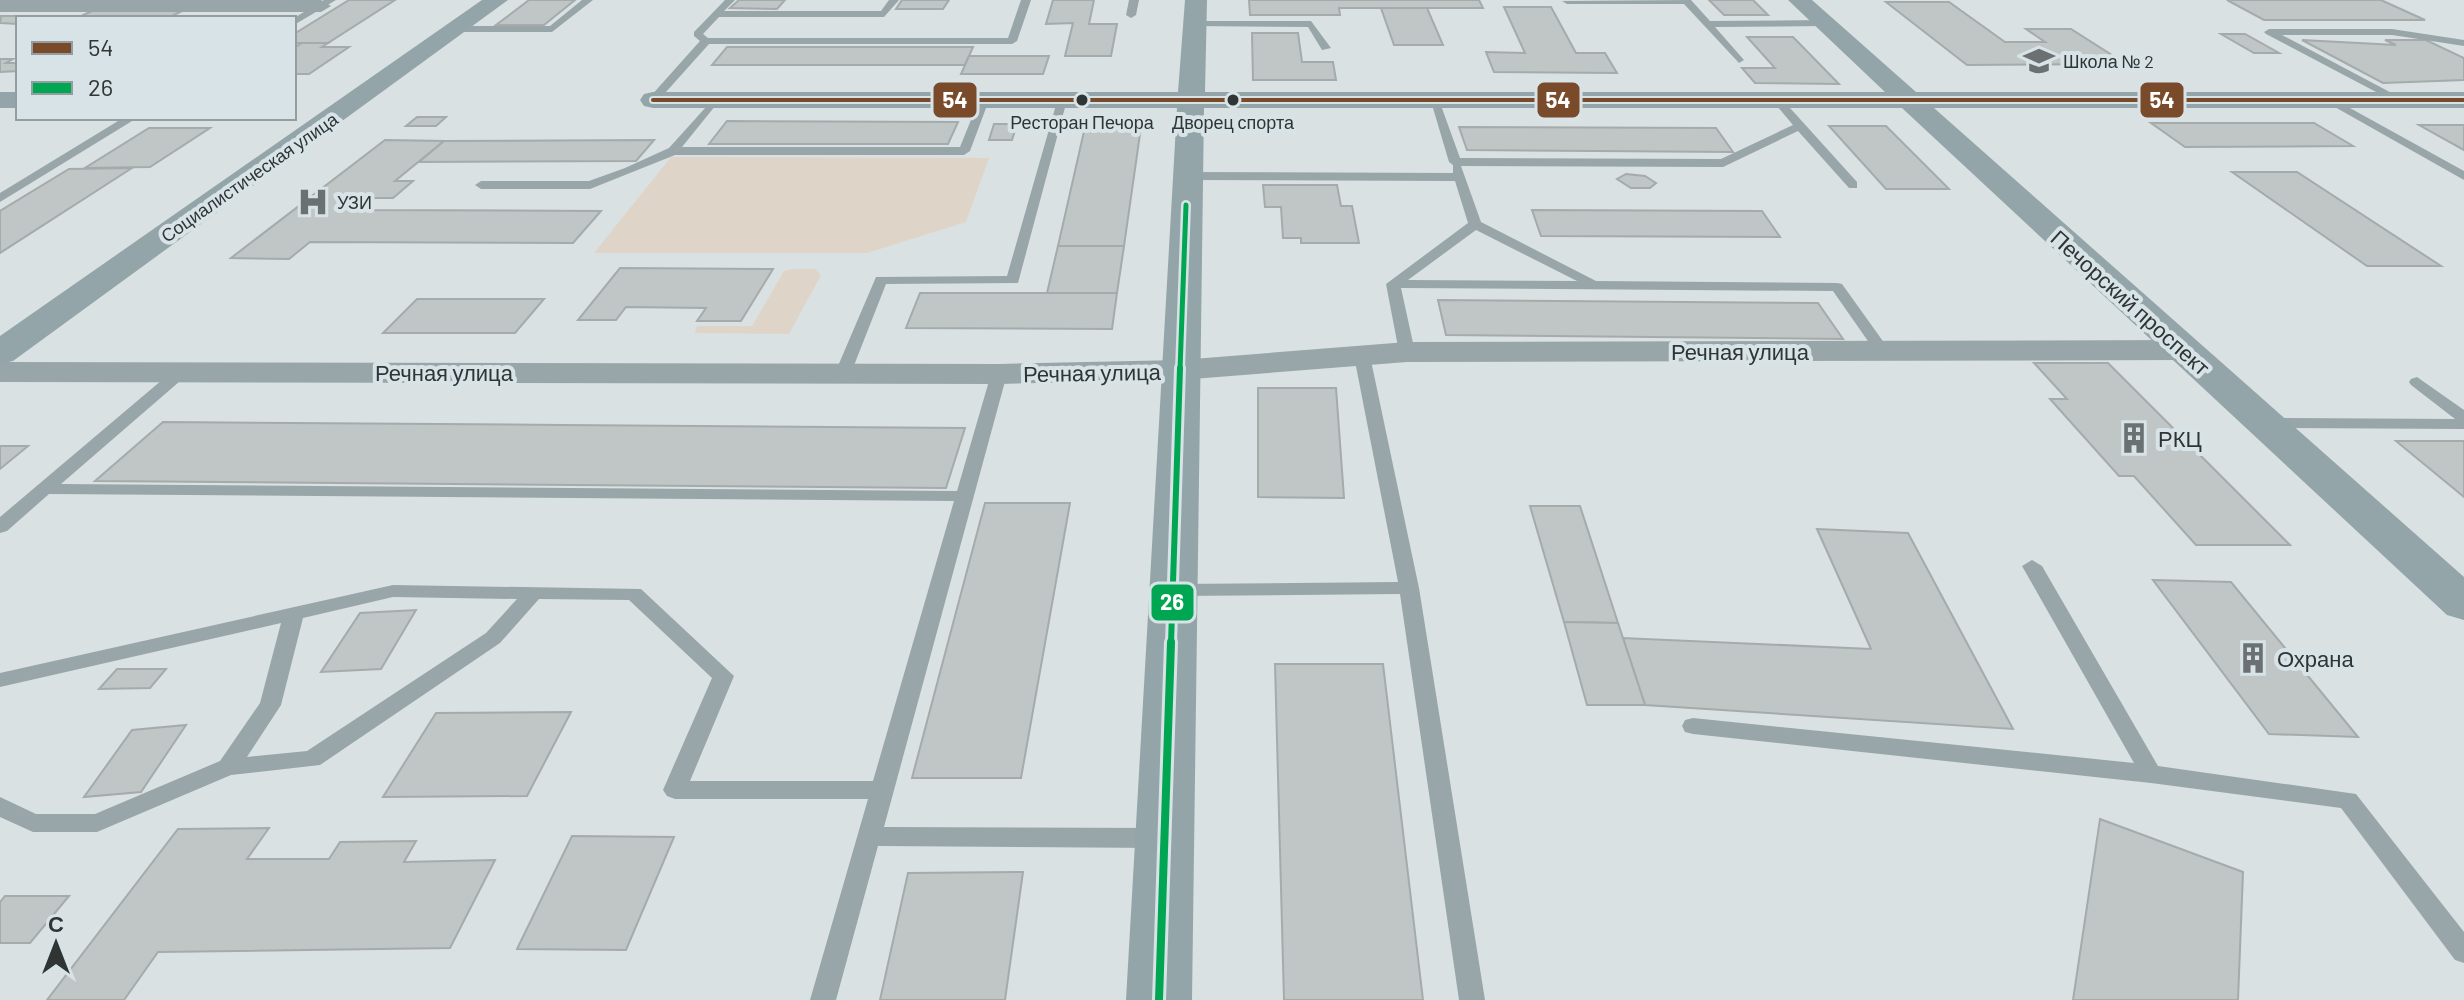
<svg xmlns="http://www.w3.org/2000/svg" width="2464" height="1000" viewBox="0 0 2464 1000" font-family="Barlow,sans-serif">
	<rect width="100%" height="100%" fill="#dae1e2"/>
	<g fill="#ded5c8">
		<path d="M671,157L989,158L966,222L867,253H594Z"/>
		<path d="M793,269H815L821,275L789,334L695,333L696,327L701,326H752L784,271Z"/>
	</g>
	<g fill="#c0c5c6" stroke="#a5aaab" stroke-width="2">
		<path d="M349,0H395L328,43H294V34Z"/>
		<path d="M529,0H575L544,25H496Z"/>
		<path d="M739,0H785L777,9L730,8Z"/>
		<path d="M902,0H949L943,9H896Z"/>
		<path d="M1053,0H1094L1089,24H1117L1111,56H1065L1073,23L1046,24Z"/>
		<path d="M1249,0H1479L1483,8H1339L1340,15H1250Z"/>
		<path d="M1709,0H1753L1768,15H1724Z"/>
		<path d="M2227,0H2381L2425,20H2264Z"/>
		<path d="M1886,2H1949L2005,42H2045L2026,29H2071L2126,64L1967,65Z"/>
		<path d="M1504,7H1551L1576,53H1605L1617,73L1494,72L1486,52L1525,53Z"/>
		<path d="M1381,8H1427L1443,45H1394Z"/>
		<path d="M92,11H182L168,18H77Z"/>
		<path d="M1,16H56L18,18V24L0,23Z"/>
		<path d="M1252,33H1298L1302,62H1333L1336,80H1253Z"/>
		<path d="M2221,34H2245L2279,53H2254Z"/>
		<path d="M1747,37H1793L1839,84L1755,83L1742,68H1775Z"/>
		<path d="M2302,40L2396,45L2385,40H2426L2464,58V80L2383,83Z"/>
		<path d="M302,43H328L322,47H349L309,74H294V48Z"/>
		<path d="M727,47H973L965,65H712Z"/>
		<path d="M969,56H1049L1043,74H961Z"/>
		<path d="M0,59H13L6,63H18V71L0,72Z"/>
		<path d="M417,117H446L436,126H406Z"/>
		<path d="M727,121L958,122L948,144H709Z"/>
		<path d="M2151,123H2314L2353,146L2185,147Z"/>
		<path d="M994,124H1017L1012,140H989Z"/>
		<path d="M2419,125H2464V150Z"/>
		<path d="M1829,126H1886L1949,189H1886Z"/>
		<path d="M1085,127H1141L1124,246H1058Z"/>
		<path d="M1459,127L1716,128L1733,152L1467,150Z"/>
		<path d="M149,128H210L150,167L85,168Z"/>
		<path d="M385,140L444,141L395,181H413L393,198H374L359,210L601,211L573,243L310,242L289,259L231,258Z"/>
		<path d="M654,140L636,161L419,162L444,141Z"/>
		<path d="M132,168L0,253V211L69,169Z"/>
		<path d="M2232,172H2297L2441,266H2367Z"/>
		<path d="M1626,174L1645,176L1656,183L1650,188H1631L1617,179Z"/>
		<path d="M1263,185H1337L1341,206H1352L1359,243H1301V238H1283L1281,207H1265Z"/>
		<path d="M1532,210L1762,211L1780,237L1541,236Z"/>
		<path d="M1058,246H1124L1117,293H1047Z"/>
		<path d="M620,268L773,269L741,321H697L706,308L626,307L616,320H578Z"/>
		<path d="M920,293H1117L1112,329L906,328Z"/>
		<path d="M417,299H544L515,333H383Z"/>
		<path d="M1438,300L1818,303L1843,339L1446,335Z"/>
		<path d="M2034,363H2108L2290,545H2196L2134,476H2119L2050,399H2067Z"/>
		<path d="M1258,388H1336L1344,498L1258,497Z"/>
		<path d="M163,422L561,425L965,428L946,488L95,481Z"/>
		<path d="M2396,441H2464V497Z"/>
		<path d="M0,446H28L0,469Z"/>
		<path d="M985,503H1070L1021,778H912Z"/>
		<path d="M1530,506H1580L1618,623L1564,622Z"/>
		<path d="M1817,529L1908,533L2013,729L1645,705L1623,638L1871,649Z"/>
		<path d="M2153,580L2231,582L2358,737L2269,734Z"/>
		<path d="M416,610L381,669L321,672L360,613Z"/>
		<path d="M1564,622L1618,623L1645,705H1587Z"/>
		<path d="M1275,664H1383L1423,1000H1284Z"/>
		<path d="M117,669H166L150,688L99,689Z"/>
		<path d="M571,712L527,796L383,797L436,713Z"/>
		<path d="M186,725L141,792L84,797L132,730Z"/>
		<path d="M2100,819L2243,872L2238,1000H2073Z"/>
		<path d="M269,828L247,859H329L340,842L416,841L404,862L495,860L450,948L158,952L124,1000H47L178,829Z"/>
		<path d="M572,836L674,837L626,950L517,949Z"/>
		<path d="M1023,872L1005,1000H880L908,873Z"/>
		<path d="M5,896H69L30,943H0V902Z"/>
	</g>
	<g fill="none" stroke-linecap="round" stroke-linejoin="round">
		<g fill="#98a6a9" fill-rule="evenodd">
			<path d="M324,0H336L294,25V18Z"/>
			<path d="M582,0H593L552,32H457L452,29L457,26H550Z"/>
			<path d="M725,0H735L724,11H881L889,0H899L884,17H719L703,34L708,38H1008L1021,0H1031L1017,41L1012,44H709L657,102H649V98L700,41L694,36V32Z"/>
			<path d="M1129,0H1139L1136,15L1131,18L1126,15Z"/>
			<path d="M1691,0L1710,21L1825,20L1830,23L1825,26L1715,27L1744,60L1739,63L1684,4H1567L1562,1Z"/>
			<path d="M1195,21H1311L1331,48L1322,50L1308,27L1192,26L1190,24Z"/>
			<path d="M2269,29H2392L2464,40V46L2392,35H2282L2401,98L2402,100L2397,103L2266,34L2264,32Z"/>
			<path d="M984,97L989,100L970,151L964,155H675L590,189H481L475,185L481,181H589L625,168L669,148L715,97L720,100L682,147H960L979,100Z"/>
			<path d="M2330,97L2464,171V180L2326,102L2325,100Z"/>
			<path d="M1058,98L1067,100L1018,283L886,284L851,373L843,378L837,376L835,373L876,277L1007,276Z"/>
			<path d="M1430,98L1439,100L1460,158L1721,159L1793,125L1772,100L1781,98L1857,182V188H1849L1798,131L1723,167L1461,166L1481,222L1596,281L1837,283L1842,284L1890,351L1887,354H1877L1833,291L1401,288L1415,352L1407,357L1399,352L1386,284L1468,223L1455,181L1187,180L1181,176L1187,172L1453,173V165L1449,162ZM1476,230L1577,281L1408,280Z"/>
			<path d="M123,118H137L0,202V193Z"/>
			<path d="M1362,351L1370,356L1419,588L1485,1000H1459L1400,594L1176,596L1166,590L1176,584L1398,582L1354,356Z"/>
			<path d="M181,367L187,369L189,372L187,375L61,484L957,491L991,374L999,369L1005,371L1007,374L884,827L1158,828L1166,831L1170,838L1166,845L1158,848L878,846L836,1000H810L868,799H675L667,796L663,790L712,678L629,600L539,599L500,643L320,765L231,775L97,832H33L0,817V797L36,814H95L220,761L260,703L281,623L0,687V673L393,585L641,589L734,676L690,781H873L954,501L49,494L7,531L0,533V517L175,369ZM393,597L517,599L486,633L307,751L247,757L281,705L303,618Z"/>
			<path d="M2417,377L2464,410V429L2267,428L2259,423L2267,418L2455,419L2411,385L2409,382L2411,379Z"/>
			<path d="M2032,560L2042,566L2158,766L2356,794L2464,932V963L2455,960L2341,808L2151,783L1693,734L1685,732L1682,726L1685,720L1693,718L2134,763L2022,566Z"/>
		</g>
		<g fill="#98a6a9" fill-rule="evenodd">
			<path d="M0,0H321L331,6L321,12H0Z"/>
			<path d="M2184,340L2195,343L2200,350L2195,357L2184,360L1407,362L1180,380L999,384L0,382V362L999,364L1180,360L1407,342Z"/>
		</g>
		<g fill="#93a5a8" fill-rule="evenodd">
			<path d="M482,0H508L13,361L0,364V336Z"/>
			<path d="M1185,0H1207L1205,92H1885L1788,0H1812L1916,92H2464V108H1934L2464,577V620L2447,615L1902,108H1204L1192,1000H1126L1177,108H653L644,106L640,100L644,94L653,92H1178Z"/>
			<rect x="0" y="92" width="18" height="16"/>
		</g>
		<defs>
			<path id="bus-1" d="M653,100H2464"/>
			<path id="bus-2-far2" d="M1180,370L1186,205"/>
			<path id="bus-2-far1" d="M1171,644L1180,368"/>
			<path id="bus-2" d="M1159,1000L1171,642"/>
		</defs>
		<use href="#bus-1" stroke="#d7e3e6" stroke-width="8"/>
		<use href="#bus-2-far2" stroke="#d7e3e6" stroke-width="10"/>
		<use href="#bus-2-far1" stroke="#d7e3e6" stroke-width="12"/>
		<use href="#bus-2" stroke="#d7e3e6" stroke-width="14"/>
		<use href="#bus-1" stroke="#7a4b2a" stroke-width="4"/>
		<use href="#bus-2-far2" stroke="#00a651" stroke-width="5"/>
		<use href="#bus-2-far1" stroke="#00a651" stroke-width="6"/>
		<use href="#bus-2" stroke="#00a651" stroke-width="8"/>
	</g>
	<defs>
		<symbol id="school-bare" viewBox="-9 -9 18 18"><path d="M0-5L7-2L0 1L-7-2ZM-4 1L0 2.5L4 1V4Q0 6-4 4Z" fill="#6b7172" stroke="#d7e3e6" stroke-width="2.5" paint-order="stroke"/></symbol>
		<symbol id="hospital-bare" viewBox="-9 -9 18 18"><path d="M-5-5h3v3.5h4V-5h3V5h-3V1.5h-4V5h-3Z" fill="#6b7172" stroke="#d7e3e6" stroke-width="2.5" paint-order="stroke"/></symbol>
		<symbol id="building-bare" viewBox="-9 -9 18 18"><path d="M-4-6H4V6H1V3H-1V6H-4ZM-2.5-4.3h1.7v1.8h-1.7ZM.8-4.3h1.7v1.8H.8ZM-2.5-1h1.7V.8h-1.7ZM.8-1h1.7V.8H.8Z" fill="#6b7172" stroke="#d7e3e6" stroke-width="2.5" paint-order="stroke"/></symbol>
	</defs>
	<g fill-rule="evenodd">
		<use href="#school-bare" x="2017" y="39" width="44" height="44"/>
		<use href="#hospital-bare" x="291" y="180" width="44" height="44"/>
		<use href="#building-bare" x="2112" y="416" width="44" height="44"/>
		<use href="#building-bare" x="2231" y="636" width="44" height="44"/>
	</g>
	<g fill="#2f3435" stroke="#d7e3e6" stroke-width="3">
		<circle cx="1082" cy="100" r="7"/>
		<circle cx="1233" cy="100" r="7"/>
	</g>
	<g text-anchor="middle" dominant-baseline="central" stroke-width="8" stroke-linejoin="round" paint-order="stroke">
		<g font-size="18" fill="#2f3435" stroke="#d7e3e6" text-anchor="start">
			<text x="2063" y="61">Школа № 2</text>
			<text x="337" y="202">УЗИ</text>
		</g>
		<g font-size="18" fill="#2f3435" stroke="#d7e3e6">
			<text x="1082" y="122">Ресторан Печора</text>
			<text x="1233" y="122">Дворец спорта</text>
		</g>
		<g font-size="18" fill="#2f3435" stroke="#d7e3e6">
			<text transform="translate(249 177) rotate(-35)">Социалистическая улица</text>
		</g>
		<g font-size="22" fill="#2f3435" stroke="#d7e3e6">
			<text transform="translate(2131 302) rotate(42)">Печорский проспект</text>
			<text x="1740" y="351">Речная улица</text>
			<text x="444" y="372">Речная улица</text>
			<text transform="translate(1092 372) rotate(-1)">Речная улица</text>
		</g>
		<g font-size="22" fill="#2f3435" stroke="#d7e3e6" text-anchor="start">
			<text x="2158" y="438">РКЦ</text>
			<text x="2277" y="658">Охрана</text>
		</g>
	</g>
	<g stroke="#d7e3e6" stroke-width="3">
		<rect x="932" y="81" width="46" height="38" rx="8" fill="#7a4b2a"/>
		<rect x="1536" y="81" width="45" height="38" rx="8" fill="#7a4b2a"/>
		<rect x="2139" y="81" width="46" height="38" rx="8" fill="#7a4b2a"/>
		<rect x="1150" y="583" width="45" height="39" rx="8" fill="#00a651"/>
	</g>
	<g font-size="22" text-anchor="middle" font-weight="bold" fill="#fff">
		<text x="955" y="108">54</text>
		<text x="1558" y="108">54</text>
		<text x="2162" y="108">54</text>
		<text x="1172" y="610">26</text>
	</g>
	<rect x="16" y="16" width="280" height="104" fill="#d7e3e6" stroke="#949d9f" stroke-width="2"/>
	<rect x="32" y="42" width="40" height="12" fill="#7a4b2a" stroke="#949d9f" stroke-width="2"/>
	<text x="88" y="56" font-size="24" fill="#2f3435">54</text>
	<rect x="32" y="82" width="40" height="12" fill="#00a651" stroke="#949d9f" stroke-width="2"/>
	<text x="88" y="96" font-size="24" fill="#2f3435">26</text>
	<g transform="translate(56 944)" stroke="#d7e3e6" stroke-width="6" paint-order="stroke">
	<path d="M0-6L14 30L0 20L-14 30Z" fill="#2f3435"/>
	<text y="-12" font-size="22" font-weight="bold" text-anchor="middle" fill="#2f3435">С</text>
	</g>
</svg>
